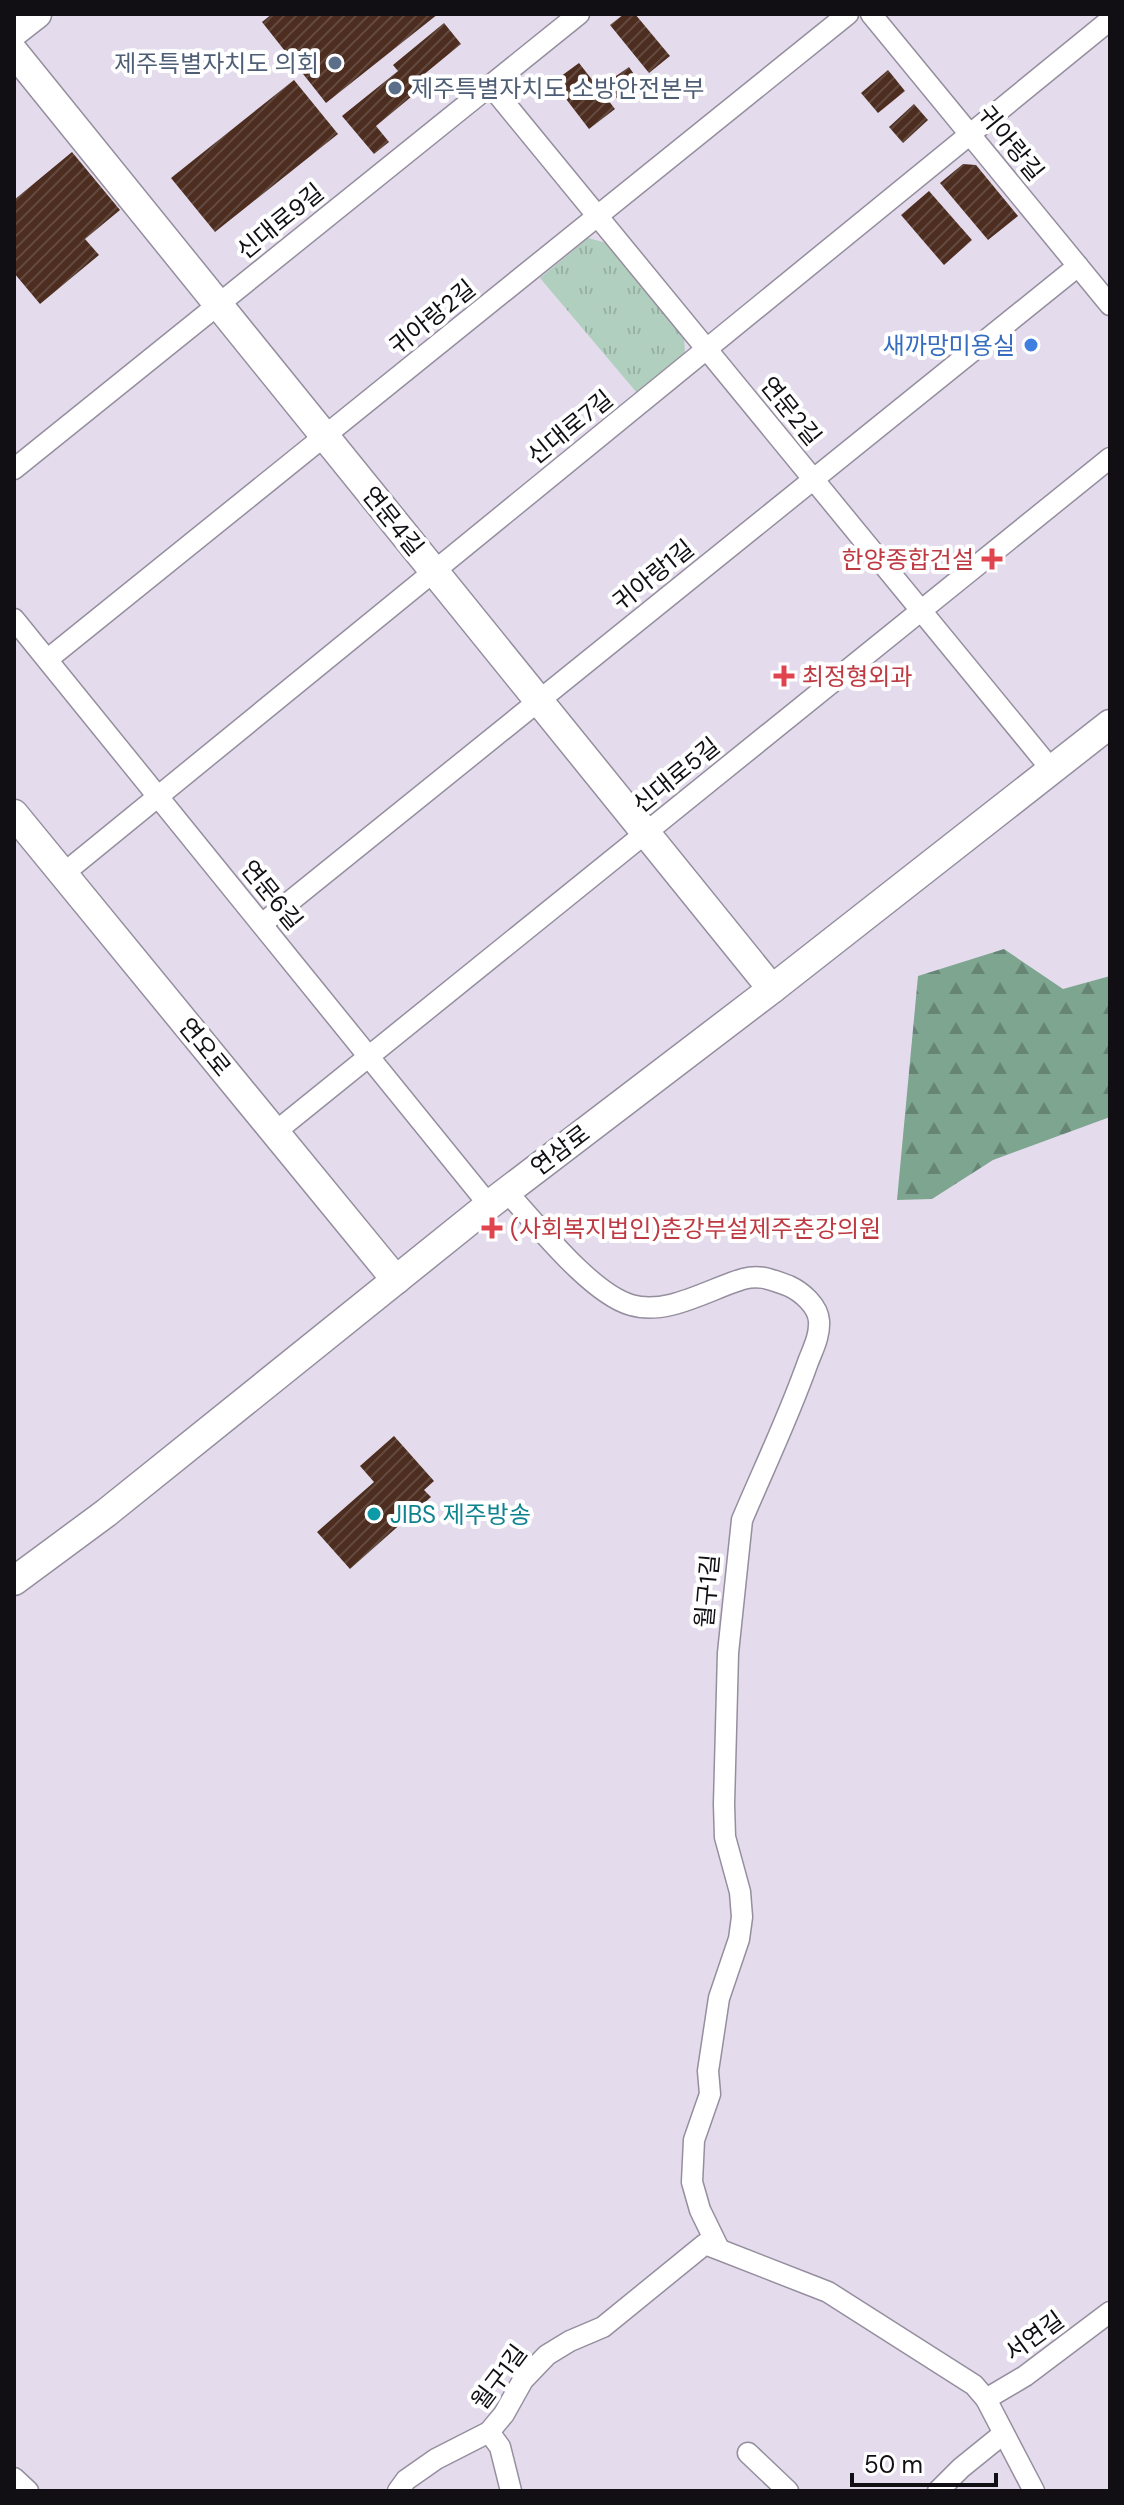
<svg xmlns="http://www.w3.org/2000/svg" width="1124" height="2505" viewBox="0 0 1124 2505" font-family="'DM Sans','Noto Sans KR',sans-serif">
	<defs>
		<pattern id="forest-firs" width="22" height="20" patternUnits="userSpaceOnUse" patternTransform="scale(2)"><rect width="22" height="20" fill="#7ea590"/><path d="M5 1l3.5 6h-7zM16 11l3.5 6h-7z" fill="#668574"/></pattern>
		<pattern id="park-tufts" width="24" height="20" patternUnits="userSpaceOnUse" patternTransform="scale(2)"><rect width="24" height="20" fill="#b1cfbe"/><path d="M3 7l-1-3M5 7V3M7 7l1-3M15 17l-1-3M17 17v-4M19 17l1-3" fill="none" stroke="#97b1a2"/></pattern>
		<pattern id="building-hatch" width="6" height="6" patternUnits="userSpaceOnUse" patternTransform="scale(2)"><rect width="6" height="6" fill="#4d2d20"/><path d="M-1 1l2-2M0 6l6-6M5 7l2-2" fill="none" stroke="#62493e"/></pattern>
	</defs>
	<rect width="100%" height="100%" fill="#e4dced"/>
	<path fill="url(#forest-firs)" d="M1004,949L1063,989L1110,976V1117L993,1160L932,1199L897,1200L918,976Z"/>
	<path fill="url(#park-tufts)" d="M588,238L607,243L684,337L685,353L637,393L540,278Z"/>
	<g fill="url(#building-hatch)">
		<path d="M272,14H438L326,103L262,22Z"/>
		<path d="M624,14H635L670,56L649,73L610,25Z"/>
		<path d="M444,23L461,44L411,85L417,92L376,126L389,142L374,154L342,116L398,71L393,65Z"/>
		<path d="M579,63L615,109L589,129L553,82Z"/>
		<path d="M629,67L643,87L620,103L606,83Z"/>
		<path d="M888,70L905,91L878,113L861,93Z"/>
		<path d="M294,80L338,134L215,232L171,178Z"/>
		<path d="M914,104L928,120L903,143L889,127Z"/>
		<path d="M72,152L120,210L85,239L99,255L40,304L14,273V200Z"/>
		<path d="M963,164L976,165L1018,216L988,240L940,183Z"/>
		<path d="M929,191L972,240L944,265L901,215Z"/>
		<path d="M394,1436L434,1481L424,1490L431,1497L350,1569L317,1532L374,1482L360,1466Z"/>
	</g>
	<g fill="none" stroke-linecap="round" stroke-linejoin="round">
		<defs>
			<g id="street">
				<path d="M871,14L1110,305"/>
				<path d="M490,85L1051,769"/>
				<path d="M14,469L579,14"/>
				<path d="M14,619L489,1205"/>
				<path d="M48,659L848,14"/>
				<path d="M63,874L1110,20"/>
				<path d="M262,924L1078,266"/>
				<path d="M274,1133L1110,458"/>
				<path d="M506,1191C536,1223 590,1293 631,1305C667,1316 709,1289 743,1279C761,1274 772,1280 789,1286C802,1292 818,1306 819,1321C820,1336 813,1349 808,1362C789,1416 764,1468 742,1520L728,1653L724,1804L725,1837L740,1892L742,1917L739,1939L719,1998L708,2071L710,2094L694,2140L692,2182L700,2210L719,2249"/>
				<path d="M986,2399L1025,2376L1110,2312"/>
				<path d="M489,2432L500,2447L511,2491"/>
				<path d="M748,2453L788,2491"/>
				<path d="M14,2478L28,2491"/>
				<path d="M398,2491L406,2480L436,2459L489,2432L504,2414L523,2380L547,2355L570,2341L603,2327L705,2244L828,2292L974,2385L986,2399L1034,2491"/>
				<path d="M938,2491L961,2468L1003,2434"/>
			</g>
			<g id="secondary">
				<path d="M14,32L37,14"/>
				<path d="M14,52L772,989"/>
				<path d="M14,814L396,1280"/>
				<path d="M14,1581L106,1513L489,1205L772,989L1110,724"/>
			</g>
		</defs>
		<use href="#street" stroke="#958e9e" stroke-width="23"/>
		<use href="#secondary" stroke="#958e9e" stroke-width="31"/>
		<use href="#street" stroke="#fff" stroke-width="20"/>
		<use href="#secondary" stroke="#fff" stroke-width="28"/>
	</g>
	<g fill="#5c6f8a" stroke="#fff" stroke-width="3">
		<circle cx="335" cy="63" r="8"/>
		<circle cx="395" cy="88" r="8"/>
	</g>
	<circle fill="#3f7fe0" stroke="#fff" stroke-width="3" cx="1031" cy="345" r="8"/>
	<g fill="#e0444e" stroke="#fff" stroke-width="3">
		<path d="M988 547h8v8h8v8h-8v8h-8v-8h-8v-8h8z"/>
		<path d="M780 664h8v8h8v8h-8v8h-8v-8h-8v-8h8z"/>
		<path d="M488 1216h8v8h8v8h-8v8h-8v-8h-8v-8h8z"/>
	</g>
	<circle fill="#0f9aa8" stroke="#fff" stroke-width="3" cx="374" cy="1514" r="8"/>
	<g text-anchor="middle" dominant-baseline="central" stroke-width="8" stroke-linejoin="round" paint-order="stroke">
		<g font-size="24" fill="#4e5e75" stroke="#fff" text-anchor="end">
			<text x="319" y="63">제주특별자치도 의회</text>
			<text x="411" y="88" text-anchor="start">제주특별자치도 소방안전본부</text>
		</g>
		<g font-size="24" fill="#110f14" stroke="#fff">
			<text transform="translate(1011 143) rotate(51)">귀아랑길</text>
			<text transform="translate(280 221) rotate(-39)">신대로9길</text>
			<text transform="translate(432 317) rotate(-39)">귀아랑2길</text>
			<text transform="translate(791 411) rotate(51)">연문2길</text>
			<text transform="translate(570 427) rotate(-39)">신대로7길</text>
			<text transform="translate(393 521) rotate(51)">연문4길</text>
			<text transform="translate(653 575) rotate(-39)">귀아랑1길</text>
			<text transform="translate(676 775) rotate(-39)">신대로5길</text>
			<text transform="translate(272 895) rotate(51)">연문6길</text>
			<text transform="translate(205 1047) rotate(51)">연오로</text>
			<text transform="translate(560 1150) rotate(-37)">연삼로</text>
			<text transform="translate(707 1591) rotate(-85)">월구1길</text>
			<text transform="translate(1034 2336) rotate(-36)">서연길</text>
			<text transform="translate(499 2377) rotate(-53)">월구1길</text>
		</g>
		<g font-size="24" fill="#366cbe" stroke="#fff" text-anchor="end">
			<text x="1015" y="345">새까망미용실</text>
		</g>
		<g font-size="24" fill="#be3a42" stroke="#fff" text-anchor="start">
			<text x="974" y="559" text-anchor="end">한양종합건설</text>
			<text x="802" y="676">최정형외과</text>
			<text x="510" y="1228">(사회복지법인)춘강부설제주춘강의원</text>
		</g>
		<g font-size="24" fill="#0d838f" stroke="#fff" text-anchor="start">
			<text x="390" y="1514">JIBS 제주방송</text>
		</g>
	</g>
	<rect width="1124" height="2505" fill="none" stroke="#110f14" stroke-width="32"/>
	<path d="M852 2473v12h144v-12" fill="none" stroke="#110f14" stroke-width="4"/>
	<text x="864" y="2473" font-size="24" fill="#110f14" stroke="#ffffff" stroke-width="6" paint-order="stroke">50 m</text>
</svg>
